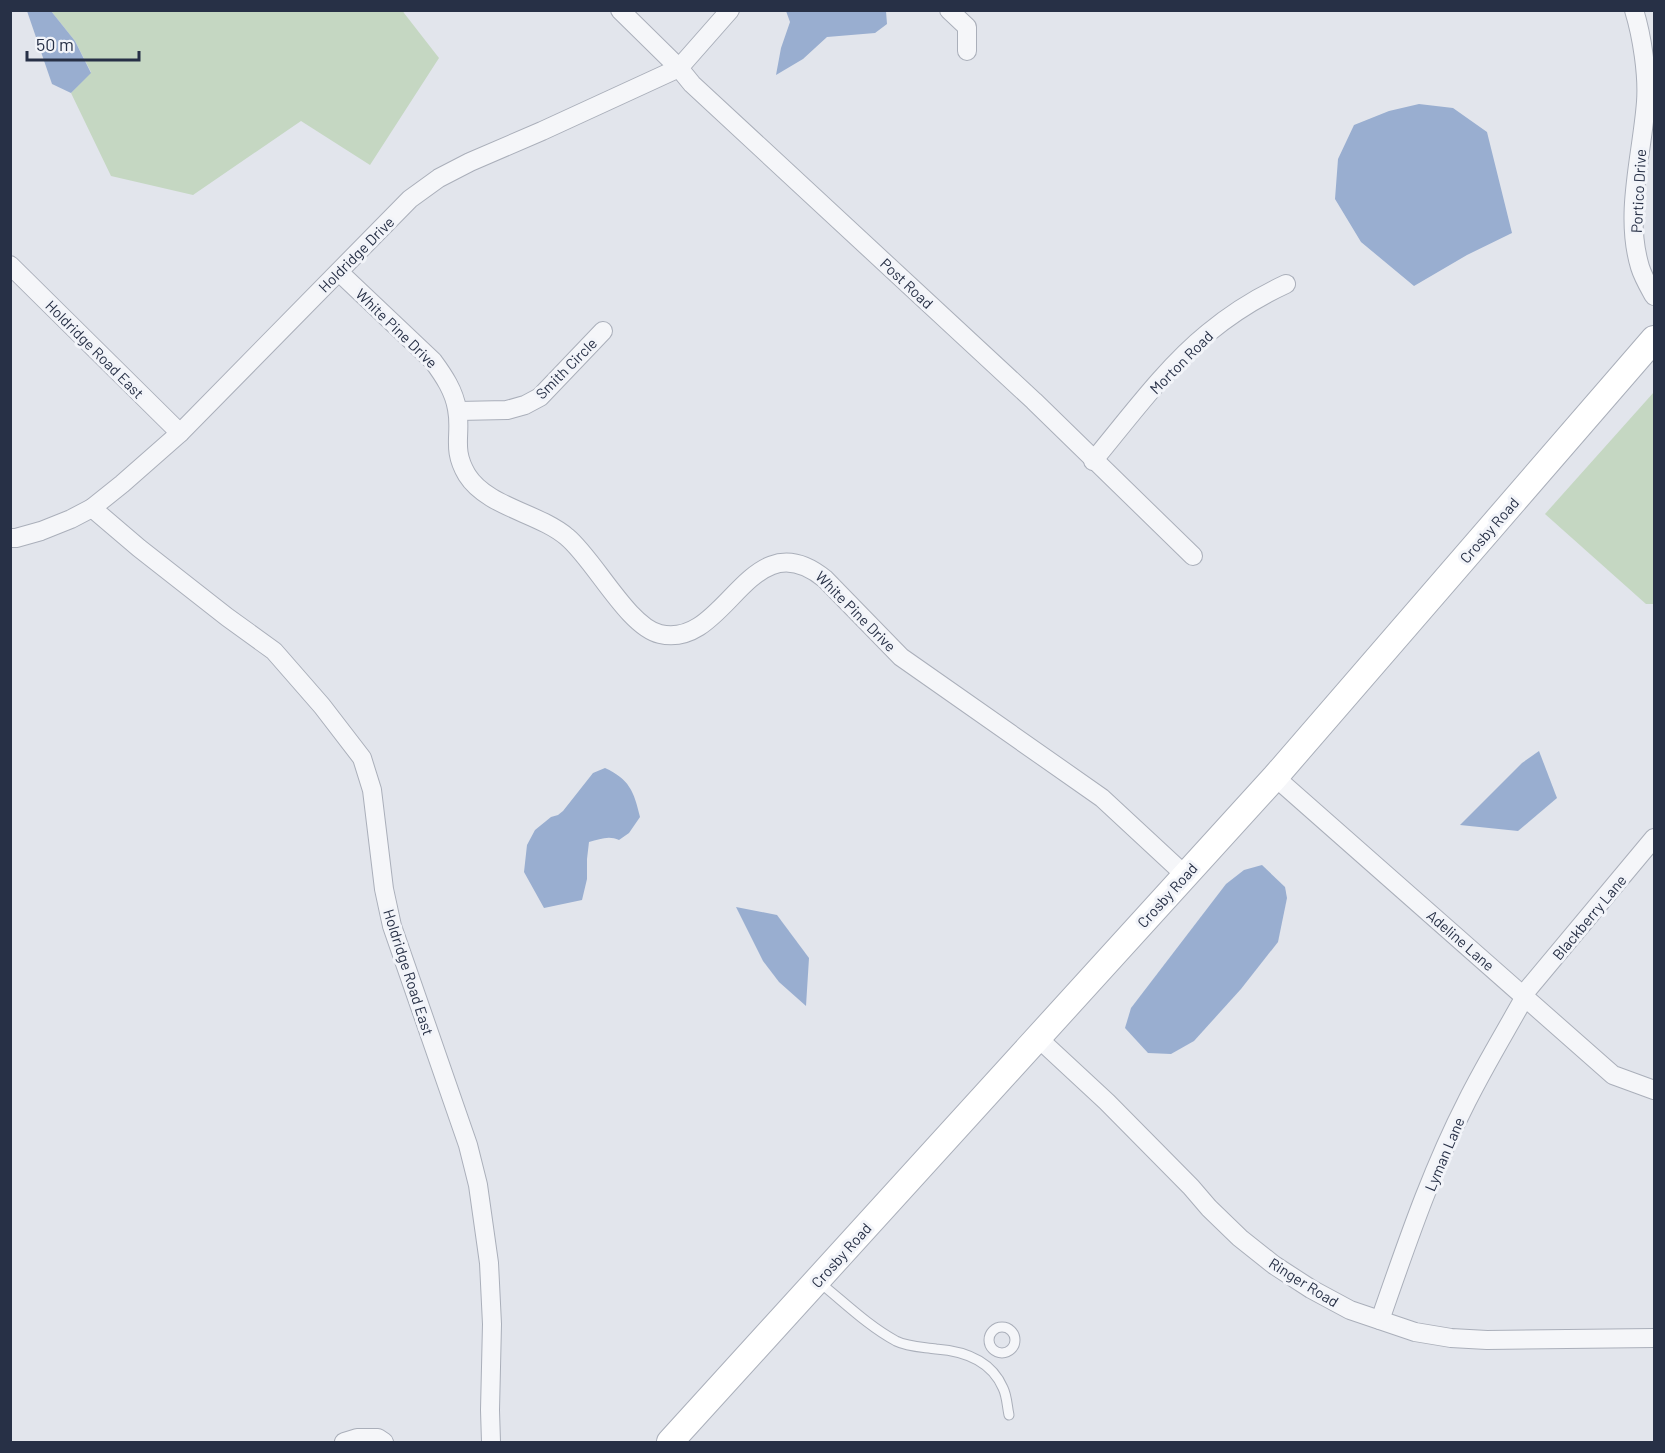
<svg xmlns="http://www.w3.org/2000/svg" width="1665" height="1453" viewBox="0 0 1665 1453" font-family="Barlow,sans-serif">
	<rect width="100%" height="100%" fill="#e2e5ec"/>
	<g fill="#c5d7c2">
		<path d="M51,11H403L404,13L439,58L370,165L301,121L193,195L111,176L71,93L91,72L75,41Z"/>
		<path d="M1654,392V604H1646L1545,514Z"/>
	</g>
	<g fill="#99aed0">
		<path d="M27,11H51L75,41L91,73L71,93L52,84Z"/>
		<path d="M786,11H886L887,24L875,33L827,37L803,59L776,75L781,48L790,22Z"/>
		<path d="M1419,104L1453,108L1487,132L1512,233L1467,255L1414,286L1361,242L1335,199L1338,159L1354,125L1389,111Z"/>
		<path d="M1539,751L1557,798L1518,831L1460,825L1522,763Z"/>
		<path d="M605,768C629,779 634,791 640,817L629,833L619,840C609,835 600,839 589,842L587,859V879L582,900L544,908L524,872L527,845L535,830L551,817L558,815L563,811L593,773Z"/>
		<path d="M1262,865L1285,887L1287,898L1278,942L1241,989L1194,1041L1171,1054L1148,1053L1125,1028L1131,1008L1226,884L1244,870Z"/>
		<path d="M736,907L777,915L809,958L806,1006L779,982L763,961Z"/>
	</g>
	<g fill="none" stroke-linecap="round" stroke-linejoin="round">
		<defs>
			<g id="lane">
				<path d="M819,1282C844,1302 868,1326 896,1341C908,1347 923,1347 936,1349C964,1351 991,1360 1003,1388C1007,1396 1007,1406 1009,1415"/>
				<circle cx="1002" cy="1340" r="13"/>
			</g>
			<g id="street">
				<path d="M620,10L679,68L692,84L1034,401L1193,556"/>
				<path d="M949,10L967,27V51"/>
				<path d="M1634,10C1642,36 1648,75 1646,102C1642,156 1624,214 1640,267C1643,277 1649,287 1654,296"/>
				<path d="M10,265L180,433"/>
				<path d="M339,272L433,361C444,376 454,391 457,409C462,435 451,448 467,475C487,507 539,513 567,537C594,559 628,627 660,634C727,650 749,517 825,579L901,657L1102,798L1185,875"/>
				<path d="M458,411L507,410L525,405L540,397L603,331"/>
				<path d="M1093,461C1128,419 1166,367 1208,333C1232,313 1258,297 1286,284"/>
				<path d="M92,508L139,548L227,617L274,651L322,706L362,758L372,790L384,889L392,926L468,1145L478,1185L489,1263L492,1324L490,1410L491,1442"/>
				<path d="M10,538H16L41,531L71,519L92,508L122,484L180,433L410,199L439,178L470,162L542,131L679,68L730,10"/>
				<path d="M1275,777L1613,1075L1654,1090"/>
				<path d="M1038,1038L1107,1102L1191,1187L1209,1208L1240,1238L1274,1265L1311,1289L1350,1310L1415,1332L1451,1338L1487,1340L1654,1338"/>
				<path d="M1380,1320C1406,1246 1431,1171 1467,1101C1484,1067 1504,1034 1523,1000V995L1654,838"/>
				<path d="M344,1442L357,1438H378L384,1442"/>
			</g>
			<path id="secondary" d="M670,1442L1275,777L1654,339"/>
		</defs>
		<use href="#lane" stroke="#aaafba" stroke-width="11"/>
		<use href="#street" stroke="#aaafba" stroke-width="20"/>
		<use href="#secondary" stroke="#aaafba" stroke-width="28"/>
		<use href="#lane" stroke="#f5f6f9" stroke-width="9"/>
		<use href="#street" stroke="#f5f6f9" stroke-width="18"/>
		<use href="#secondary" stroke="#fff" stroke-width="26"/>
	</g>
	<g text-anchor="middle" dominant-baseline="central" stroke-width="6" stroke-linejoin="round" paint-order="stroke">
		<g font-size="15" fill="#273046" stroke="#f2f4f9">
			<text transform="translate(1638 191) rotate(-87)">Portico Drive</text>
			<text transform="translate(356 254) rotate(-45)">Holdridge Drive</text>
			<text transform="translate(907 283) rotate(43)">Post Road</text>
			<text transform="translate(397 328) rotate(44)">White Pine Drive</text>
			<text transform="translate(95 349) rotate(45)">Holdridge Road East</text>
			<text transform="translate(1181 362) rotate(-45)">Morton Road</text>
			<text transform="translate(566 368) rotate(-45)">Smith Circle</text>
			<text transform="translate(1489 530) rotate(-49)">Crosby Road</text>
			<text transform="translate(856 611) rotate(45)">White Pine Drive</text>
			<text transform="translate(1167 895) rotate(-48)">Crosby Road</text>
			<text transform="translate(1589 917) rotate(-50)">Blackberry Lane</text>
			<text transform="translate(1461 940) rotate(41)">Adeline Lane</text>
			<text transform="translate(409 972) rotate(72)">Holdridge Road East</text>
			<text transform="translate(1444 1154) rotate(-67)">Lyman Lane</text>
			<text transform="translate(841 1255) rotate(-48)">Crosby Road</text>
			<text transform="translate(1304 1282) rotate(32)">Ringer Road</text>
		</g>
	</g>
	<rect width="1665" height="1453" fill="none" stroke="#273046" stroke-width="24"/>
	<path d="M27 51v9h112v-9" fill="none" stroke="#273046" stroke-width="3"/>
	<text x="36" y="51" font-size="18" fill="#273046" stroke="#f2f4f9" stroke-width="4.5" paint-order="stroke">50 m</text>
</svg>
